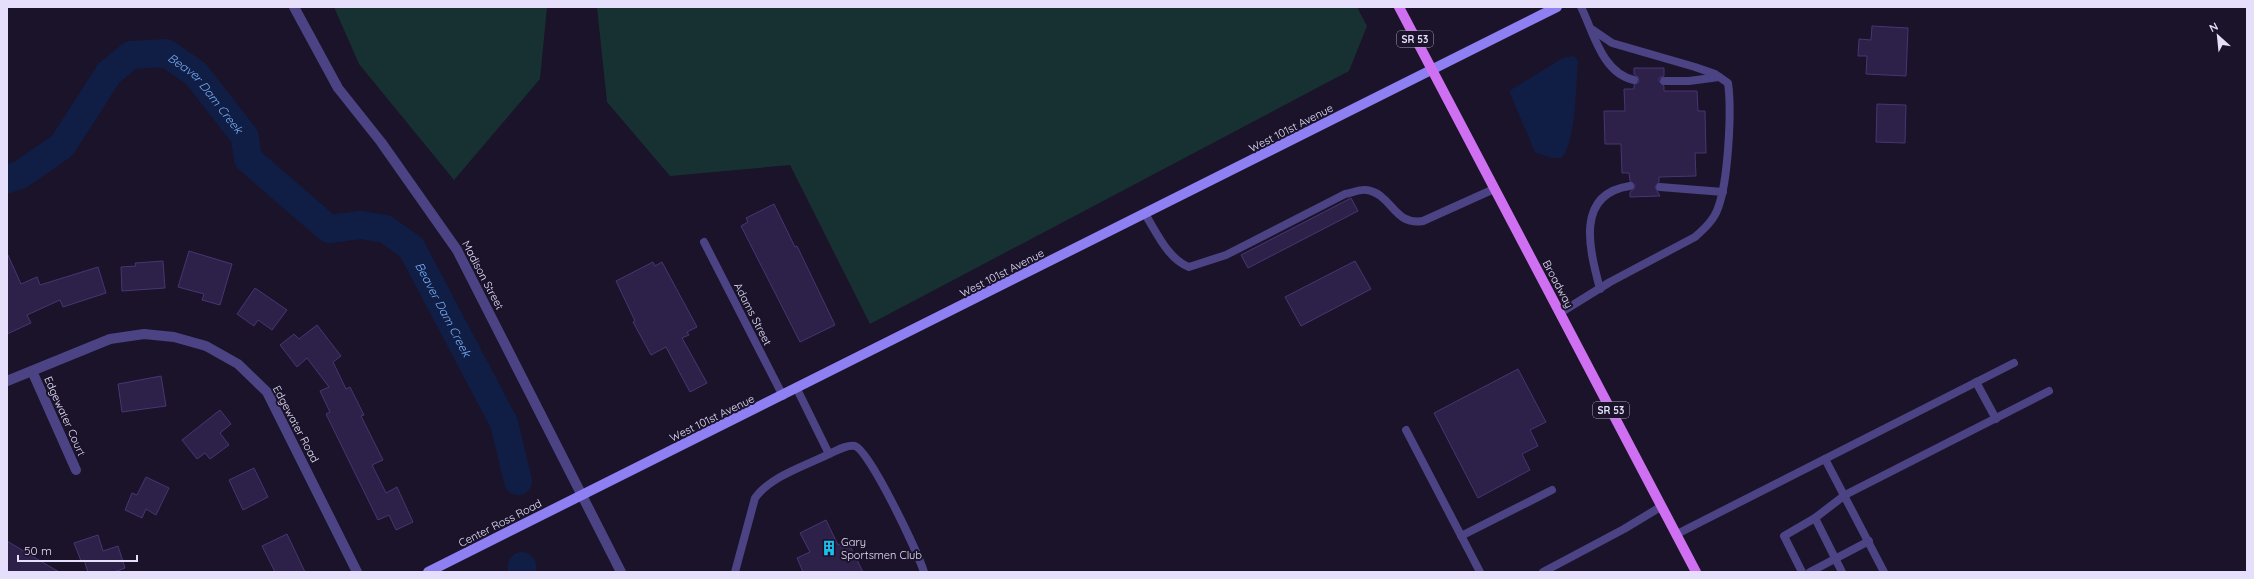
<svg xmlns="http://www.w3.org/2000/svg" width="2254" height="579" viewBox="0 0 2254 579" font-family="Quicksand,sans-serif">
	<rect width="100%" height="100%" fill="#1a1329"/>
	<g fill="#173133">
		<path d="M334,7H547L540,79L454,180L359,64Z"/>
		<path d="M597,7H1357L1367,26L1349,71L870,324L790,165L670,176L607,102Z"/>
	</g>
	<path fill="#101e46" d="M1572,56L1575,57L1578,61C1576,84 1576,141 1562,158H1551L1535,152L1509,91L1563,58Z"/>
	<g fill="none" stroke-linecap="round" stroke-linejoin="round">
		<g stroke="#101e46" stroke-width="28">
			<path id="s1" d="M7,179L20,175L62,146L109,73L131,55L166,53L196,74L245,137L248,159L329,229L361,225L385,229L411,247L504,423L518,481"/>
			<path d="M522,572V566"/>
		</g>
	</g>
	<g fill="#2d2149" stroke="#483573">
		<path d="M1872,26L1908,28L1906,76L1866,74L1867,56H1858L1859,39L1871,40Z"/>
		<path d="M1634,68H1664V76L1659,78V81L1664,86V91H1697L1698,111H1705L1706,153H1695L1696,176L1659,177V182L1655,187L1660,196L1630,197V192L1634,189L1635,185L1630,181L1629,173H1622L1621,144H1605L1604,111H1625L1624,89H1634V85L1639,82L1638,77L1634,74Z"/>
		<path d="M1877,104L1906,105L1905,143L1876,142Z"/>
		<path d="M1351,198L1358,211L1248,268L1241,255Z"/>
		<path d="M774,204L795,247L797,246L835,325L800,342L741,226L748,222L746,218Z"/>
		<path d="M189,251L232,264L220,305L202,300L204,294L178,287Z"/>
		<path d="M7,253L21,284L37,277L40,285L98,267L106,293L63,307L60,300L27,315L31,323L7,334Z"/>
		<path d="M163,261L165,288L122,291L121,267L136,266L135,263Z"/>
		<path d="M1355,261L1371,289L1301,326L1285,297Z"/>
		<path d="M653,262L655,266L662,262L697,327L687,332L689,335L682,338L707,383L690,392L666,347L651,355L633,322L635,321L616,281Z"/>
		<path d="M255,288L287,310L272,330L258,320L254,326L237,314Z"/>
		<path d="M317,325L341,356L333,362L346,389L350,387L364,415L361,416L383,460L372,465L386,493L397,487L413,522L396,530L389,515L378,520L326,414L330,412L320,391L329,387L307,358L297,367L280,345L294,334L299,339Z"/>
		<path d="M1518,369L1546,422L1530,430L1538,446L1522,454L1530,470L1478,498L1434,413Z"/>
		<path d="M161,376L166,406L122,412L118,384Z"/>
		<path d="M220,410L231,424L220,433L229,445L210,459L205,453L197,459L182,440Z"/>
		<path d="M254,468L268,497L243,510L229,480Z"/>
		<path d="M146,477L169,488L156,515L146,509L142,518L125,510L132,493L137,495Z"/>
		<path d="M826,520L838,545L847,540L863,572H803L797,558L810,552L800,533Z"/>
		<path d="M287,534L305,572H275L262,546Z"/>
		<path d="M98,535L103,551L118,546L125,568L114,572H88L84,560L81,561L74,543Z"/>
		<path d="M7,541L59,572H7Z"/>
	</g>
	<g fill="none" stroke-linecap="round" stroke-linejoin="round">
		<g stroke="#4c4384" stroke-width="8">
			<path d="M1581,7C1594,33 1602,73 1634,80"/>
			<path d="M1664,81H1689L1719,77"/>
			<path d="M1660,187L1723,192"/>
			<path d="M1145,214C1157,233 1168,259 1189,267L1226,255L1345,194C1352,193 1360,189 1366,190C1392,193 1393,226 1423,221L1494,189"/>
			<path d="M704,242L783,396"/>
			<path d="M1600,289C1590,251 1574,194 1630,186"/>
			<path d="M1560,313L1610,282L1695,237C1704,229 1714,220 1718,208C1728,182 1732,111 1728,83L1715,74L1695,67L1612,43L1593,30"/>
			<path d="M1976,382L1996,419"/>
			<path d="M1406,430L1480,572"/>
			<path d="M829,454C836,451 847,444 855,446C870,451 918,553 924,572"/>
			<path d="M1825,459L1884,572"/>
			<path d="M1815,518L1842,572"/>
			<path d="M1677,534L2014,363"/>
			<path d="M1461,536L1552,490"/>
			<path d="M735,572L755,498C771,476 805,466 829,454L797,389"/>
			<path d="M1543,572L1624,529L1662,506"/>
			<path d="M1802,572L1784,536L1815,518L1845,495L2049,391"/>
			<path d="M1810,572L1869,541"/>
		</g>
		<g stroke="#4c4384" stroke-width="10">
			<path d="M294,7L338,88L381,142L457,250L621,572"/>
			<path d="M32,371L76,470"/>
			<path d="M7,381L110,339L144,334L174,337L206,346L238,364L267,392L357,572"/>
		</g>
		<path stroke="#8e7ff3" stroke-width="10" d="M428,572L1557,7"/>
		<path stroke="#cf70f2" stroke-width="10" d="M1399,7L1696,572"/>
	</g>
	<defs>
		<symbol id="building-bare" viewBox="-9 -9 18 18"><path d="M-4-6H4V6H1V3H-1V6H-4ZM-2.5-4.3h1.7v1.8h-1.7ZM.8-4.3h1.7v1.8H.8ZM-2.5-1h1.7V.8h-1.7ZM.8-1h1.7V.8H.8Z" fill="#1dc0ea" stroke="#1a1329" stroke-width="2.5" paint-order="stroke"/></symbol>
	</defs>
	<g fill-rule="evenodd">
		<use href="#building-bare" x="818" y="537" width="22" height="22"/>
	</g>
	<g text-anchor="middle" dominant-baseline="central" stroke-width="4" stroke-linejoin="round" paint-order="stroke">
		<g fill="#1a1329" stroke="#a8a2bd" stroke-width="1">
			<rect x="1397" y="31" width="36" height="16" rx="3"/>
			<rect x="1593" y="402" width="36" height="16" rx="3"/>
		</g>
		<g font-size="10" font-weight="bold" fill="#e5dffc">
			<text x="1415" y="39">SR 53</text>
			<text x="1611" y="410">SR 53</text>
		</g>
		<g font-size="11" fill="#e5dffc" stroke="#1a1329">
			<text transform="translate(1291 128) rotate(-27)">West 101st Avenue</text>
			<text transform="translate(1002 273) rotate(-27)">West 101st Avenue</text>
			<text transform="translate(483 275) rotate(62)">Madison Street</text>
			<text transform="translate(1558 284) rotate(62)">Broadway</text>
			<text transform="translate(753 314) rotate(63)">Adams Street</text>
			<text transform="translate(65 416) rotate(66)">Edgewater Court</text>
			<text transform="translate(712 418) rotate(-26)">West 101st Avenue</text>
			<text transform="translate(296 424) rotate(62)">Edgewater Road</text>
			<text transform="translate(500 523) rotate(-27)">Center Ross Road</text>
		</g>
		<g font-size="11" fill="#e5dffc" stroke="#1a1329" text-anchor="start">
			<text x="841" y="542">Gary<tspan x="841" dy="13">Sportsmen Club</tspan></text>
		</g>
		<g font-size="12" font-style="italic" fill="#76acf3" stroke="#1a1329">
			<text stroke="none"><textPath href="#s1" startOffset="272">Beaver Dam Creek</textPath></text>
			<text stroke="none"><textPath href="#s1" startOffset="619">Beaver Dam Creek</textPath></text>
		</g>
	</g>
	<rect width="2254" height="579" fill="none" stroke="#e5dffc" stroke-width="16"/>
	<g transform="translate(2218 36) rotate(333)" stroke="#1a1329" stroke-width="3" paint-order="stroke">
	<path d="M0-3L7 15L0 10L-7 15Z" fill="#e5dffc"/>
	<text y="-6" font-size="11" font-weight="bold" text-anchor="middle" fill="#e5dffc">N</text>
	</g>
	<path d="M18 555v6h119v-6" fill="none" stroke="#e5dffc" stroke-width="2"/>
	<text x="24" y="555" font-size="12" fill="#e5dffc" stroke="#1a1329" stroke-width="3" paint-order="stroke">50 m</text>
</svg>
